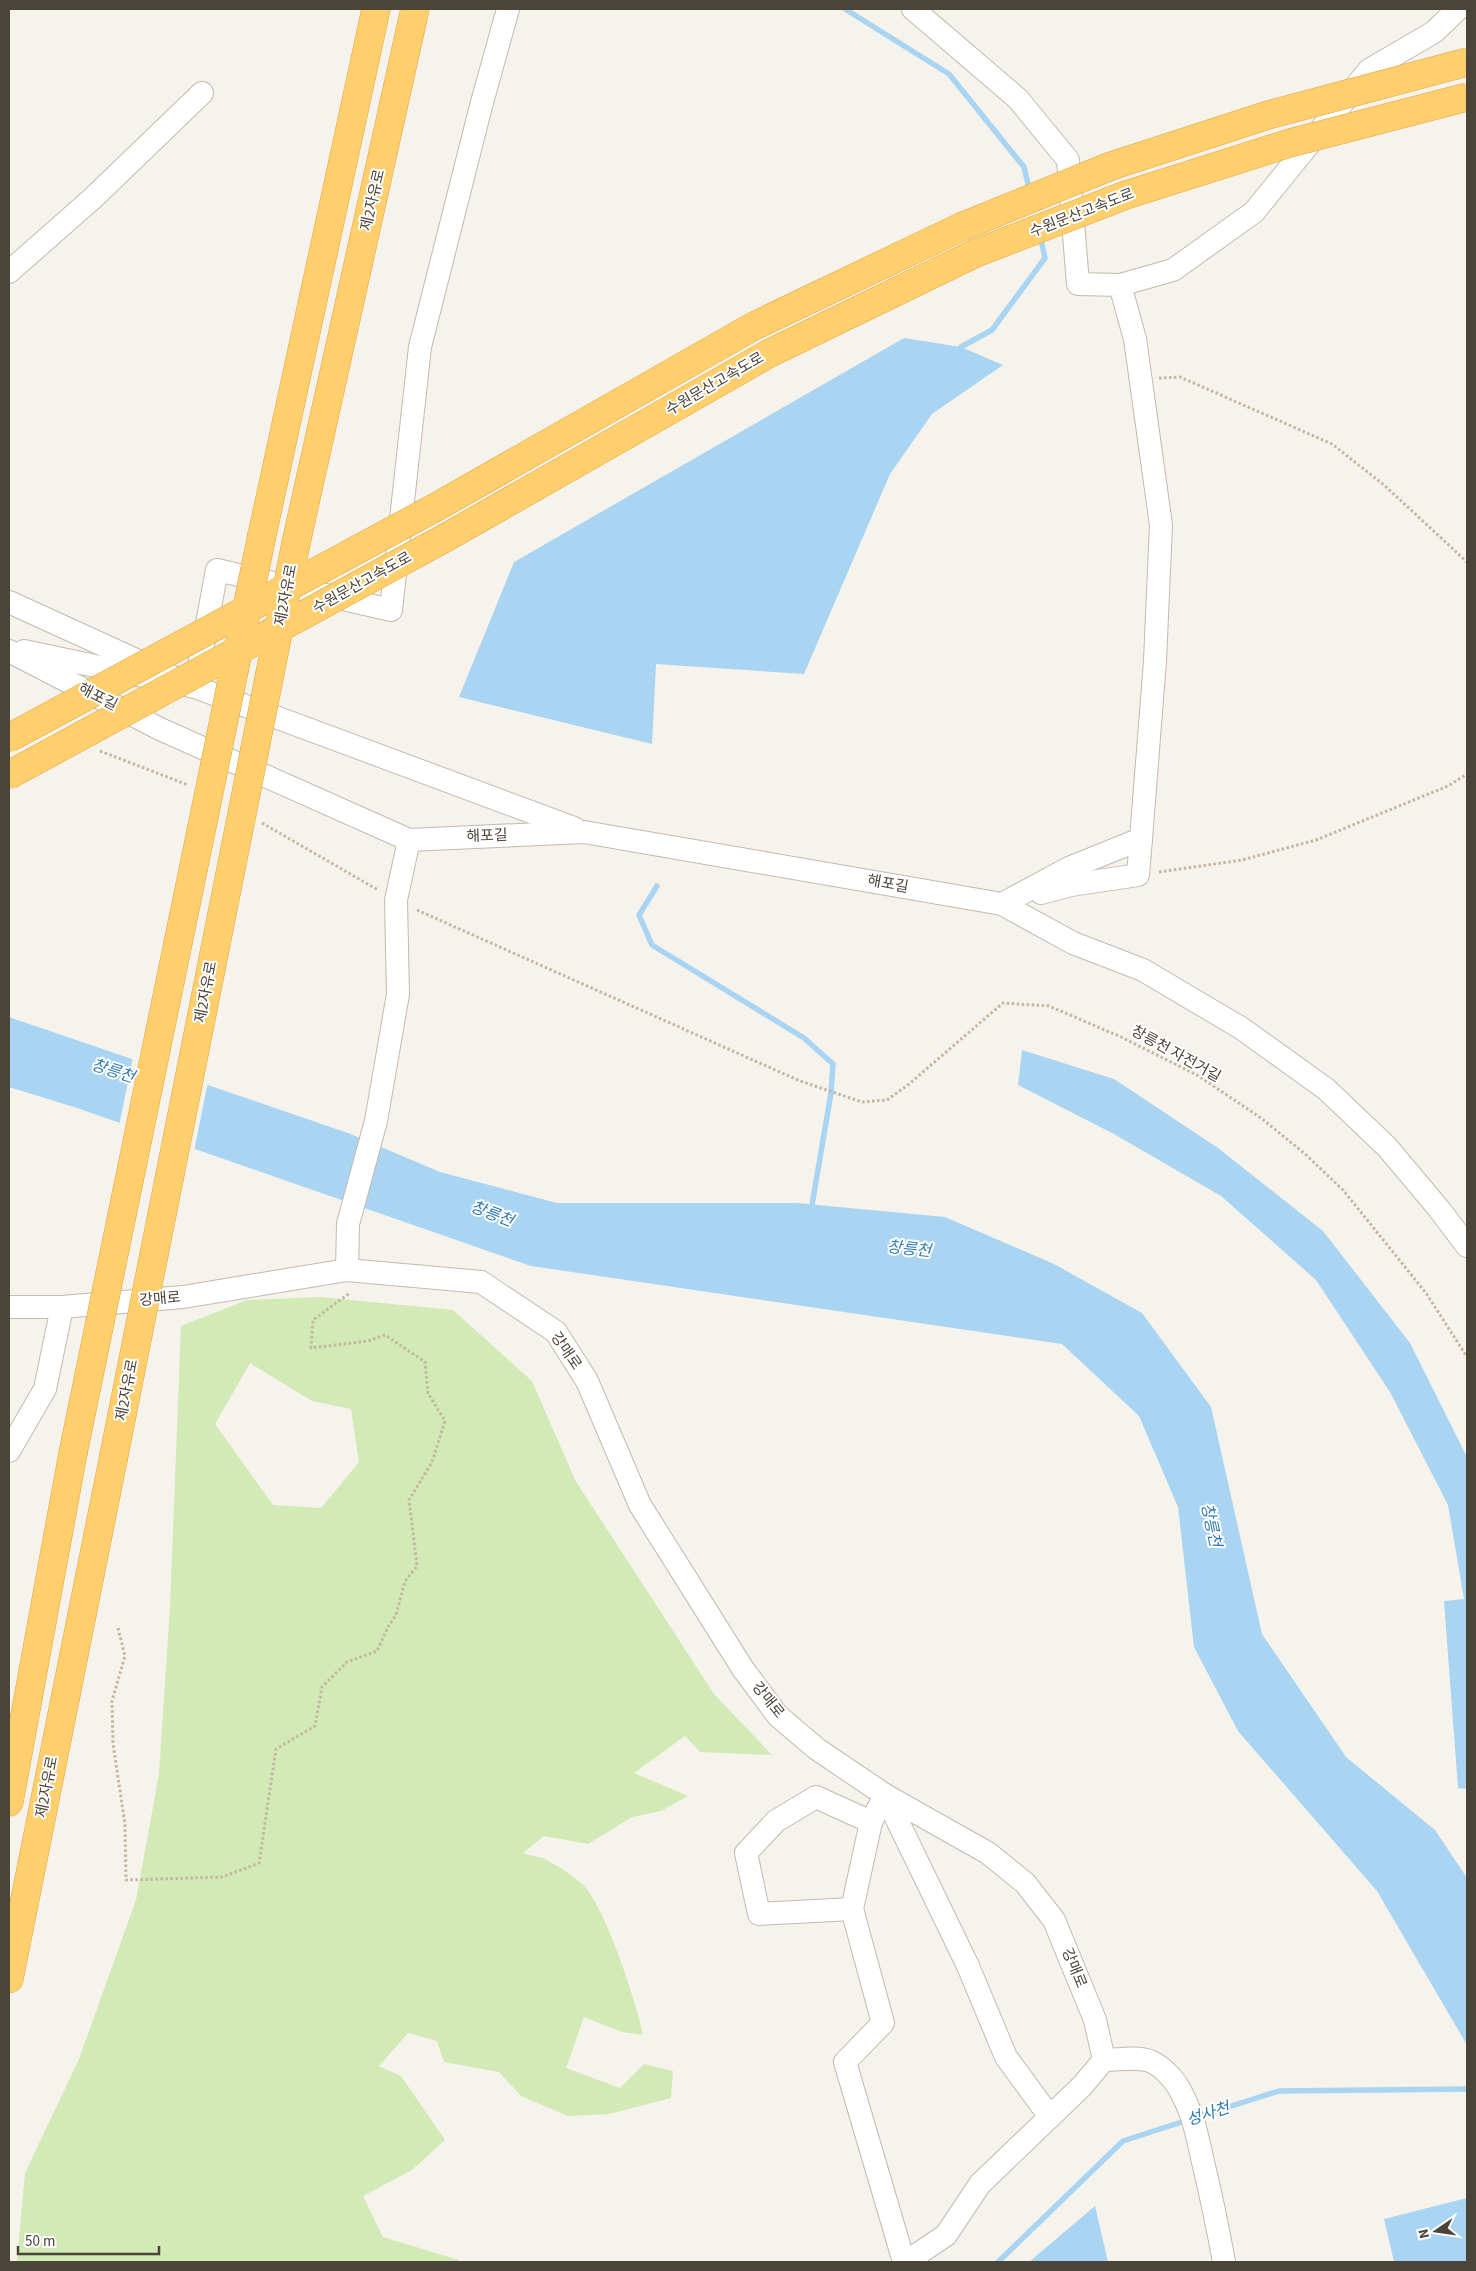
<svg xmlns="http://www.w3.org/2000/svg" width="1476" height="2271" viewBox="0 0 1476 2271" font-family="'Source Sans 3','Noto Sans KR',sans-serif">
	<rect width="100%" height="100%" fill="#f6f3ec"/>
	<path fill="#d2eab5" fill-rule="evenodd" d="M321,1297L453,1310L532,1381L575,1480L714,1694L772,1755L700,1752L685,1736L634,1773L688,1796L661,1811L632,1817L588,1844L544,1836L523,1853C530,1856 538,1856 545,1859C557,1865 571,1875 581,1883C604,1902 637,2004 643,2035L622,2032L584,2017L566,2068L620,2088L644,2064L673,2071L671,2098L609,2114L568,2116L521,2096L499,2072L444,2062L437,2041L408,2033L379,2066L401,2076L445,2140L412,2170L363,2196L383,2237L459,2260V2262H17L25,2173L79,2059L136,1900L159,1774L170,1607L181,1326L247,1300ZM250,1363L312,1401L351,1409L359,1462L321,1508L273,1505L215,1424Z"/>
	<g fill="#a9d4f2">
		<path d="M904,338L961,347L1003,365L932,414L890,474L804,674L656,664L652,744L459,697L514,562Z"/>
		<path d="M9,1017L348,1133L440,1172L557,1203H797L945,1217L1054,1264L1142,1313L1211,1407L1262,1634L1346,1757L1435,1830L1467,1878V2045L1377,1891L1238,1731L1194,1647L1178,1507L1139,1416L1062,1344L531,1266L77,1108L9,1087Z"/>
		<path d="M1022,1050L1114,1079L1218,1148L1323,1231L1410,1343L1467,1457V1789L1458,1788L1444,1601L1464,1599L1448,1505L1390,1392L1316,1280L1221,1196L1114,1134L1018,1085Z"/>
		<path d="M1467,2198V2262H1394L1384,2219Z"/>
		<path d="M1095,2206L1108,2262H1029Z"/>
	</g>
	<path fill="#f6f3ec" d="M133,1057L208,1082L194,1151L119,1126Z"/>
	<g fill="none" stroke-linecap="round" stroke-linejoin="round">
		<g stroke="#a9d4f2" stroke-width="5.5">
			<path d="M845,9L949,74L1024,167L1030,192"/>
			<path d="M961,347L992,330L1045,258L1040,235"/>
			<path d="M657,886L639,915L652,945L804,1038L833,1064L831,1093L811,1211"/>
			<path d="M1197,2117L1279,2091L1467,2089"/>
			<path d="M998,2262L1123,2141L1188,2120"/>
		</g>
		<defs>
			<g id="minor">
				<path d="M913,9L1018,99L1068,160L1078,284L1120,285L1135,339L1161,525L1155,661L1141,839L1069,868L1002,904"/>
				<path d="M9,272L93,198L202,93"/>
				<path d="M1120,285L1173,270L1254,212L1369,70L1434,32L1458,9"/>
				<path d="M9,602L195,687L574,828"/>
				<path d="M9,651L160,729L409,840L584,832L1002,904L1073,943L1143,970L1241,1028L1326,1089L1387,1147L1439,1209L1467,1246"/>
				<path d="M24,651L195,687L217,570L391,610L420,347L481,106L508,9"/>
				<path d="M1041,893L1071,885L1138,875L1141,839"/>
				<path d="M347,1270L348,1224L376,1121L398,994L396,900L409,840"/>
				<path d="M9,1307H62L183,1297L347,1270L481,1282L556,1332L587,1381L640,1505L743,1669L778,1716L817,1749L885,1795L988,1853L1025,1883L1054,1920L1095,2020L1104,2060"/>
				<path d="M9,1451L45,1389L62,1307"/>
				<path d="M885,1795L871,1822L852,1909L883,2023L845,2062L904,2262"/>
				<path d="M885,1795L968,1966L1006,2057L1050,2117"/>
				<path d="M852,1909L759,1914L746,1853L776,1821L816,1797L871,1822"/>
				<path d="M1104,2060C1119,2060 1136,2056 1150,2061C1164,2067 1177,2082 1183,2096C1194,2117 1198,2140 1203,2162C1211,2195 1218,2229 1224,2262"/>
				<path d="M906,2262L946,2235L980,2184L1082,2086L1104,2060"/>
			</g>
			<g id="highway">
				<path d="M262,535L376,9"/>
				<path d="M296,543L415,9"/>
				<path d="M9,1802L73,1453"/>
				<path d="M9,1979L113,1460"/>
			</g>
		</defs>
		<use href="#minor" stroke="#c2bbae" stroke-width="24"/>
		<use href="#highway" stroke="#e0a43c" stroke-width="29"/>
		<g stroke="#c4b79f" stroke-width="3" stroke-dasharray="2.5 2.5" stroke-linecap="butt">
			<path d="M1159,378L1180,377L1332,444L1384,485L1467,562"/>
			<path d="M100,751L188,785"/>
			<path d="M262,823L378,890"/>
			<path d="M1159,872L1242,860L1316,840L1448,786L1467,774"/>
			<path d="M417,910L800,1081L862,1102L887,1100L909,1084L1003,1003L1049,1006L1121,1037L1197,1075L1261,1118L1304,1153L1343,1190L1426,1293L1467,1357"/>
			<path d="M118,1628L125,1656L112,1701L113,1744L125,1824L126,1880L222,1877L259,1863L276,1749L315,1726L322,1687L347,1662L377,1651L388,1627L396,1615L405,1581L417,1566L409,1500L432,1462L445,1421L428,1393L425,1362L385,1335L368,1341L311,1348L313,1320L350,1293"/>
		</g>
		<use href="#minor" stroke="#fff" stroke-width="22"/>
		<use href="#highway" stroke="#ffcf6e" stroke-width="28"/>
		<defs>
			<g id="highway-bridge">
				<path d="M9,738L438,506L754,326L961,227L1111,166L1268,115L1467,62"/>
				<path d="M9,775L445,538L770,353L976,253L1126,195L1290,143L1467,97"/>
				<path d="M73,1453L262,535"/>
				<path d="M113,1460L296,543"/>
			</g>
		</defs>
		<use href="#highway-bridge" stroke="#e0a43c" stroke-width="29" stroke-linecap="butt"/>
		<use href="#highway-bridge" stroke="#ffcf6e" stroke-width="28"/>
	</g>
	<g text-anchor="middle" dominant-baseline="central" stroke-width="4" stroke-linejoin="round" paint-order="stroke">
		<g font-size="15" fill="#4b4439" stroke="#fff">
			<text transform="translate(373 200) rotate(-77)">제2자유로</text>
			<text transform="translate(1082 213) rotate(-21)">수원문산고속도로</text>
			<text transform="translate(715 384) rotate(-30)">수원문산고속도로</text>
			<text transform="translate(362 583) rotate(-29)">수원문산고속도로</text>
			<text transform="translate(286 595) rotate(-79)">제2자유로</text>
			<text transform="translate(98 697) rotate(27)">해포길</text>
			<text transform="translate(487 836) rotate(-2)">해포길</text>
			<text transform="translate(888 884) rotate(10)">해포길</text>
			<text transform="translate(206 992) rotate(-79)">제2자유로</text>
			<text transform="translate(1176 1054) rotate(29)">창릉천 자전거길</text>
			<text transform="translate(160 1299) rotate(-5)">강매로</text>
			<text transform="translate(566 1351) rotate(55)">강매로</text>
			<text transform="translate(127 1390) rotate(-79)">제2자유로</text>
			<text transform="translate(768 1700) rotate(51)">강매로</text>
			<text transform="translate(47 1787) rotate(-79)">제2자유로</text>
			<text transform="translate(1074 1968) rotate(68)">강매로</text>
		</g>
		<g font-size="16" font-style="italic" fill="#2e7ab2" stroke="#fff">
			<text transform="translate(113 1071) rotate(18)">창릉천</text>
			<text transform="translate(492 1214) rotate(21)">창릉천</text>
			<text transform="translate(909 1249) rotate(6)">창릉천</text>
			<text transform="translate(1211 1525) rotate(78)">창릉천</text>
			<text transform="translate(1208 2114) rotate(-18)">성사천</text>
		</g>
	</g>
	<rect width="1476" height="2271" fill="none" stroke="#4b4439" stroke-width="20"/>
	<g transform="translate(1436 2231) rotate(257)" stroke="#ffffff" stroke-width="4" paint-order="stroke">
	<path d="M0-4L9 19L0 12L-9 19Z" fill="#4b4439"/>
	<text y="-8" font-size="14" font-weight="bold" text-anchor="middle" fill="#4b4439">N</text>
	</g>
	<path d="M18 2246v8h141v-8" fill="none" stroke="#4b4439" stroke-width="2.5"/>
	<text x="25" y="2246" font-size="15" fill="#4b4439" stroke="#ffffff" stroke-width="4" paint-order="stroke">50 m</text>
</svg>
